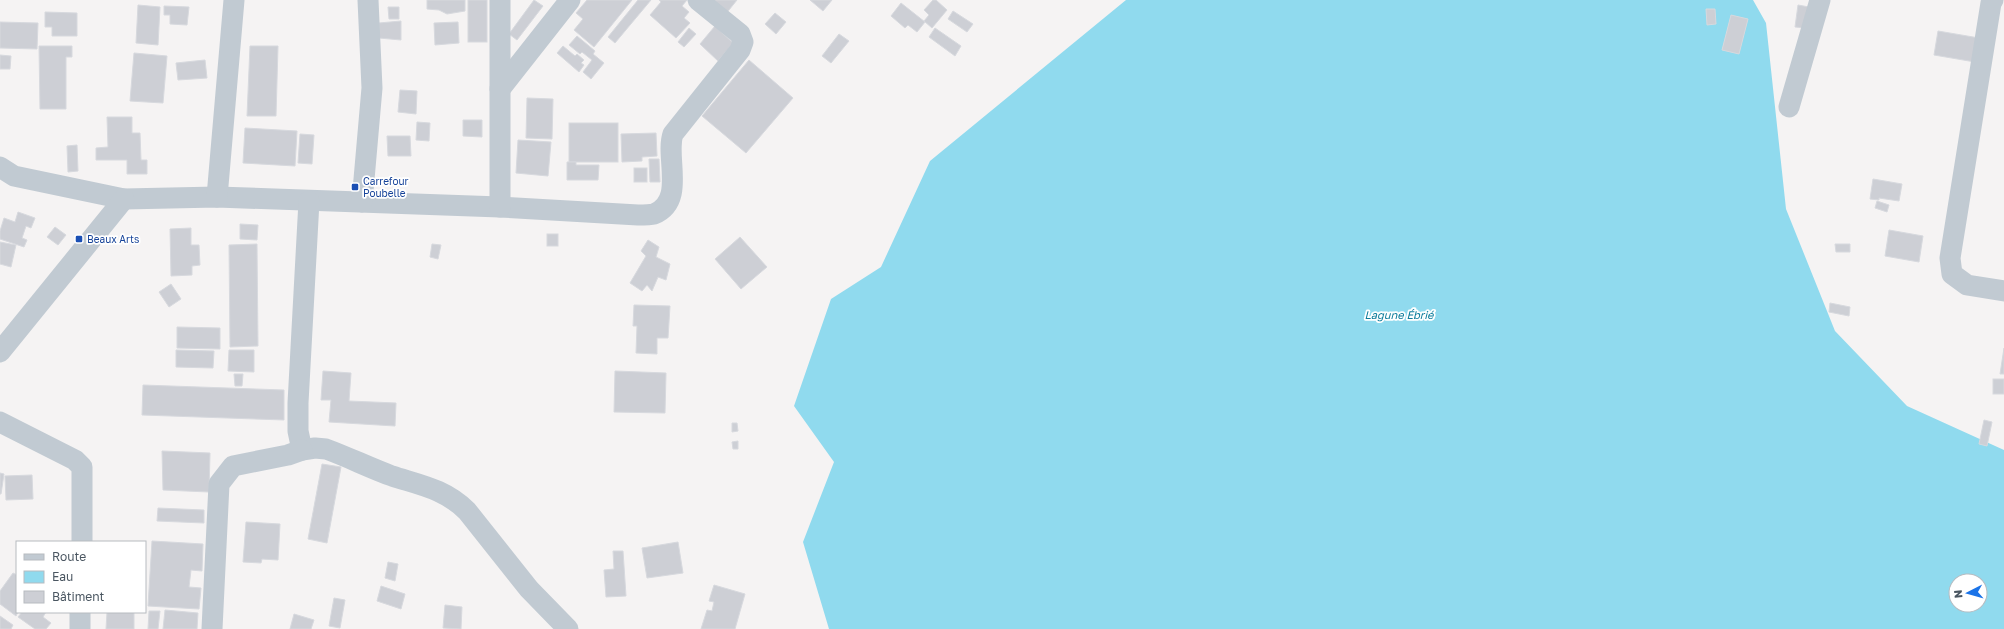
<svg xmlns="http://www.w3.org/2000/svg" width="2004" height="629" viewBox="0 0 2004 629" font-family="'Golos Text',sans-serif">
	<rect width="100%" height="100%" fill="#f5f3f3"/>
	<path fill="#90daee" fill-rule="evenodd" d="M1126,0H1753L1766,23L1786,209L1835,331L1907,406L2004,450V629H829L803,542L834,462L794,406L831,299L881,267L930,161ZM1956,581H1980V605H1956Z"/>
	<g fill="#cdcfd5" stroke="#d7d9de">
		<path d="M427,0H465V11L447,14L439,10L427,9Z"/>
		<rect x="468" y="0" width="19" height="42"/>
		<path d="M534,0L543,6L517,40L509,34Z"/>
		<path d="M587,0H632L594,47L574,30L583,19L576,13Z"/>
		<path d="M638,0H651L615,43L608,37Z"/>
		<path d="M659,0H687L682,6L689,12L684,18L690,23L676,38L650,15L661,2Z"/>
		<path d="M708,0H737L725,15Z"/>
		<path d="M810,0H832L823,11Z"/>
		<path d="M933,0H936L947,10L932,28L924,21L929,15L924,10Z"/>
		<path d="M901,3L925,22L917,32L908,25L905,28L891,16Z"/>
		<path d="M138,5L160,7L158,45L136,43Z"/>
		<path d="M1798,5L1809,7L1806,28L1795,27Z"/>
		<path d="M164,6L189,7L187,25L170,24V15H164Z"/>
		<path d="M388,7H399V19H389Z"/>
		<path d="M1706,9H1715L1716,24L1707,25Z"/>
		<path d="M953,11L973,24L967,32L948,19Z"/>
		<path d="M45,12L77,13V36H52V27H45Z"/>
		<path d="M775,13L786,22L776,34L765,24Z"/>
		<path d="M1731,15L1748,19L1739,54L1722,50Z"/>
		<path d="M401,21V40L379,38V23Z"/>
		<path d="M0,22L38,23L37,49L0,48Z"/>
		<path d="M458,22L459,43L435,45L434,23Z"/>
		<path d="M715,26L733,43L718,61L700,44Z"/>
		<path d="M689,28L696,34L684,47L678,42Z"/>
		<path d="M935,28L961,46L955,56L929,37Z"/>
		<path d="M1938,31L1979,38L1975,62L1934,55Z"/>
		<path d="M839,34L849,41L831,63L822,56Z"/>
		<path d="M577,36L595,51L593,54L604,63L591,79L583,72L592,60L582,52L580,54L569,45Z"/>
		<path d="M39,46H72V57H66V109H40Z"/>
		<path d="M250,46H278L276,116H247Z"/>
		<path d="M563,46L575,56L577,54L584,60L581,63L584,65L579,72L557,53Z"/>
		<path d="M134,53L167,56L163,103L130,101Z"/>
		<path d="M0,55L11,56L10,69H0Z"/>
		<path d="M205,60L207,78L178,80L176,63Z"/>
		<path d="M749,60L793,98L746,153L702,116Z"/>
		<path d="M400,90L417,91L416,114L398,112Z"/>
		<path d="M527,98L553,99L552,139L526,138Z"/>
		<path d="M107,117H132V133H140L141,160H147V174H127V160H96V148L108,147Z"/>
		<path d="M463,120H482V137L463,136Z"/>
		<path d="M417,122L430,123L429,141L416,140Z"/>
		<rect x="569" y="123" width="49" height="39"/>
		<path d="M245,128L297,131L295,166L243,163Z"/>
		<path d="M656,133L657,156L642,157V161L622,162L621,134Z"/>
		<path d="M300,134L314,135L312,164L298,163Z"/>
		<path d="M387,136H410L411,156H388Z"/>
		<path d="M518,140L551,142L548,176L516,173Z"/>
		<path d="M77,145L78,171L68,172L67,146Z"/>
		<path d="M649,159H659L660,182H650Z"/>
		<path d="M567,162H576V165H599L598,180H567Z"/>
		<rect x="634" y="168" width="13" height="14"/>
		<path d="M1873,179L1902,184L1899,201L1879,198V200L1870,199Z"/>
		<path d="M1877,201L1889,205L1887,212L1875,208Z"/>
		<path d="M18,212L35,218L31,228L26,226L22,238L27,240L24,247L0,239V231L4,218L15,222Z"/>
		<path d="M240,224L258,225L257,240L240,239Z"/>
		<path d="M55,227L66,235L58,245L47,237Z"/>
		<path d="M191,228V245H199L200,265L192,266V275L171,276L170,229Z"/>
		<path d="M1889,230L1923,236L1919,262L1885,256Z"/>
		<rect x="547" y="234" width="11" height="12"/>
		<path d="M740,237L767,267L741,289L715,259Z"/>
		<path d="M648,240L659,247L656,257L670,264L666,280L658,277L652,291L647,285L642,291L630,283L646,256L641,251Z"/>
		<path d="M0,242L16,245L11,267L0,264Z"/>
		<path d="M257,244L258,346L230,347L229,245Z"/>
		<path d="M432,244L441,245L438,259L430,257Z"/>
		<path d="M1835,244H1850V252H1836Z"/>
		<path d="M171,284L181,299L169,307L159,292Z"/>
		<path d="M1830,303L1850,307L1849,316L1829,312Z"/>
		<path d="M634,305L670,306L668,338H657V354L636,353L637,326H633Z"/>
		<path d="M177,327L220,328V349L177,348Z"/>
		<path d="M2004,348V374H2000Z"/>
		<path d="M176,350L214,351L213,368L176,367Z"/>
		<path d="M229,350H254V372L228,371Z"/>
		<path d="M323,371L351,373L349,401L396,403L395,426L329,422L331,400H321Z"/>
		<path d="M615,371L666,373L665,413L614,412Z"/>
		<path d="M234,374H243L242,386H235Z"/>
		<rect x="1993" y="379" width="11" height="15"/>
		<path d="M143,385L284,390V420L142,415Z"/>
		<path d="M1984,420L1992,422L1987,446L1979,444Z"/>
		<path d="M732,423H737L738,431L732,432Z"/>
		<path d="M738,441V449H733L732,442Z"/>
		<path d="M162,451L210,453L209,492L163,490Z"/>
		<path d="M322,464L341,467L327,543L308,539Z"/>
		<path d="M0,473L4,474L1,494H0Z"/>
		<path d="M32,475L33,499L6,500L5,476Z"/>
		<path d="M158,508L204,510V523L157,521Z"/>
		<path d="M246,522L280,524L278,560L262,559L261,563L243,562Z"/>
		<path d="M152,541L203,544L202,571L191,570L189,587L201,588L199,609L148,606Z"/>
		<path d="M678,542L683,573L647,578L642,548Z"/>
		<path d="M613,551H623L626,596L606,597L604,570L614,569Z"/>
		<path d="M388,562L398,564L395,581L385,578Z"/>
		<path d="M13,573L17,575L18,612L16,616L0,604V591Z"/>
		<path d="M714,585L745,594L735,629H701L707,610L712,611L714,602L709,601Z"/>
		<path d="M381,586L405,594L401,609L377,601Z"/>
		<path d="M334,598L345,600L340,628L329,626Z"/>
		<path d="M445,605L462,607L461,629L443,628Z"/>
		<path d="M165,610L198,613L197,629H163Z"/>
		<path d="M149,611H160L158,629H148Z"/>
		<path d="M22,612H46L43,617L51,623L46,629H35L18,617Z"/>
		<path d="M107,612H134V629H106Z"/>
		<path d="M294,614L314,620L311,629H290Z"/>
		<path d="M0,616L13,625L11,629H0Z"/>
	</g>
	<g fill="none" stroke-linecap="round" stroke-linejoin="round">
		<g stroke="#c1cad2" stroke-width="21">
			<path d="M1993,0L1991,3L1950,258L1952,274L1967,285L2004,291"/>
			<path d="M500,89L570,0"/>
			<path d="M1789,107L1820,0"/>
			<path d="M0,167L14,176L124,199L217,197L500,207L638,215C643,215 650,215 654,214C686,201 665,157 673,134L740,50L743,42L740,34L698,0"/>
			<path d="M217,197L234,0"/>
			<path d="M309,201L298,403V431L302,450L315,448L326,449C348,457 370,468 392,476C420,485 445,489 467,511L529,589L568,629"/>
			<path d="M362,202L372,88L368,0"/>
			<path d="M500,207V0"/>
			<path d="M0,352L124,199"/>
			<path d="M0,422L75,460L82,467V542"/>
			<path d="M80,629V612"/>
			<path d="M212,629L219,484L233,466L288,455L302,450"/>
		</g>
	</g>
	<g fill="#1a4fb4" stroke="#fff" stroke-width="1.5">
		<rect x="351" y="183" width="8" height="8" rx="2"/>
		<rect x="75" y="235" width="8" height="8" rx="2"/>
	</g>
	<g text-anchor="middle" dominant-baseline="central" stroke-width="3.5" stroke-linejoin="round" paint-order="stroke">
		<g font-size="10" fill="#164399" stroke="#fff" text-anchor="start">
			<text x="363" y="181">Carrefour<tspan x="363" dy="12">Poubelle</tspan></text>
			<text x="87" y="239">Beaux Arts</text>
		</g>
		<g font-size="11" font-style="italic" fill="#0c7c9b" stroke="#fff">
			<text x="1399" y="314">Lagune Ébrié</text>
		</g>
	</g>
	<rect x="16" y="541" width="130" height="72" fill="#ffffff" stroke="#b7bbc0"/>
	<rect x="24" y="554" width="20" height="6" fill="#c1cad2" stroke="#b7bbc0"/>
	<text x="52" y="561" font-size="12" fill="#4a5661">Route</text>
	<rect x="24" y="571" width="20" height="12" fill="#90daee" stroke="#b7bbc0"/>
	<text x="52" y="581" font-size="12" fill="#4a5661">Eau</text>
	<rect x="24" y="591" width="20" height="12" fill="#cdcfd5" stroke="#b7bbc0"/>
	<text x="52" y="601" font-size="12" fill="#4a5661">Bâtiment</text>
	<g transform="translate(1968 593) rotate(264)"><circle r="19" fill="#ffffff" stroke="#b7bbc0"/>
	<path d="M0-3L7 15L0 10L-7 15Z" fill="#1a73e8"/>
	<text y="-6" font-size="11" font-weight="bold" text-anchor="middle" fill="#4a5661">N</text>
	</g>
</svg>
